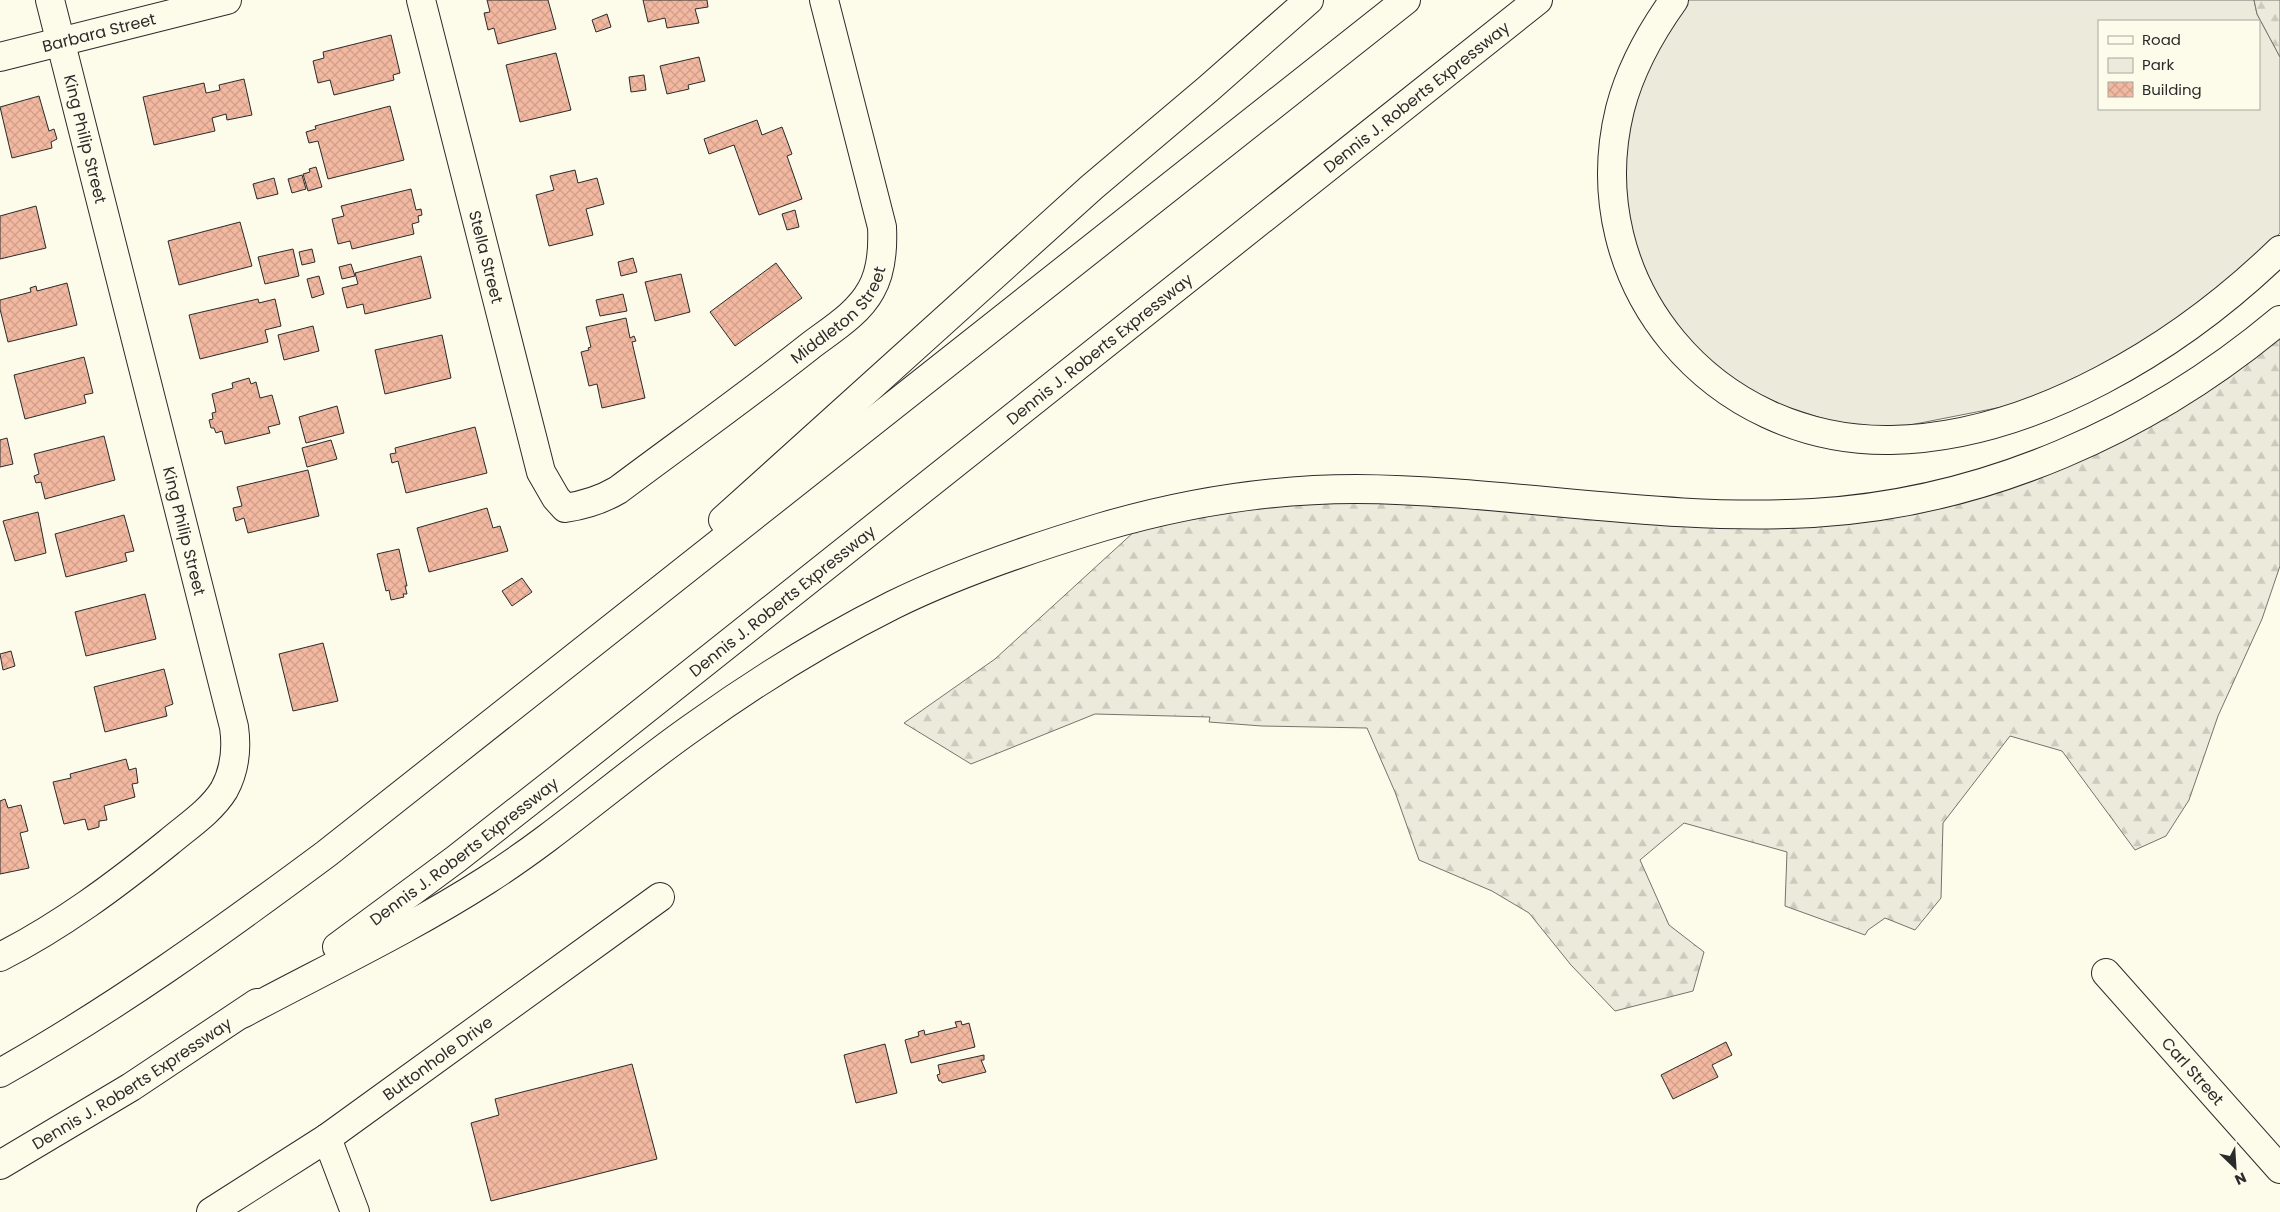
<svg xmlns="http://www.w3.org/2000/svg" width="2280" height="1212" viewBox="0 0 2280 1212" font-family="Poppins,sans-serif">
	<defs>
		<pattern id="forest-firs" width="22" height="20" patternUnits="userSpaceOnUse" patternTransform="scale(1.25)"><rect width="22" height="20" fill="#ecebdb"/><path d="M5 1l3.5 6h-7zM16 11l3.5 6h-7z" fill="#cbcabc"/></pattern>
		<pattern id="building-cross-hatch" width="8" height="8" patternUnits="userSpaceOnUse" patternTransform="scale(1.25)"><rect width="8" height="8" fill="#f2b8a0"/><path d="M0 0l8 8M0 8l8-8" fill="none" stroke="#d09e8a"/></pattern>
	</defs>
	<rect width="100%" height="100%" fill="#fdfbea"/>
	<path fill="#ecebdb" stroke="#74746e" fill-rule="evenodd" d="M1658,0H2254L2257,14L2280,57V233L2236,275L2191,311L2110,364L2017,404L1905,426L1855,429L1745,393L1665,324L1626,252L1607,159ZM2099,21H2259V109H2099Z"/>
	<g fill="url(#forest-firs)" stroke="#74746e">
		<path d="M2254,0H2280V57L2257,14Z"/>
		<path d="M2280,309V566L2262,619L2218,716L2189,800L2166,836L2135,850L2062,751L2010,736L1943,823L1941,898L1915,930L1885,918L1868,930L1865,935L1785,906L1787,852L1684,823L1640,860L1669,925L1704,952L1693,991L1615,1011L1571,965L1529,913L1492,891L1419,860L1395,792L1367,728L1262,726L1209,722L1210,717L1095,714L971,764L904,723L995,659L1159,509L1334,483L1809,512L2020,466L2165,394Z"/>
	</g>
	<g fill="url(#building-cross-hatch)" stroke="#2b2b2b">
		<path d="M487,0H548L556,29L498,44L494,28L488,30L484,13L490,12Z"/>
		<path d="M643,0H707L708,7L695,9L699,23L667,28L665,18L648,22Z"/>
		<path d="M607,14L611,27L596,32L592,20Z"/>
		<path d="M391,35L400,73L393,75L394,80L334,95L330,80L318,83L313,61L324,58L323,52Z"/>
		<path d="M556,53L571,110L520,122L506,65Z"/>
		<path d="M699,57L705,81L688,85L689,89L667,94L660,66Z"/>
		<path d="M644,75L646,90L631,92L629,77Z"/>
		<path d="M244,79L252,115L227,120L226,114L212,118L215,131L154,145L143,97L204,83L206,93L220,90L219,85Z"/>
		<path d="M39,96L49,131L54,129L57,139L51,142L52,148L12,158L0,107Z"/>
		<path d="M390,106L404,160L328,179L318,141L309,143L306,132L316,129L315,126Z"/>
		<path d="M757,120L762,135L782,127L792,154L787,156L802,199L759,215L734,145L709,154L704,139Z"/>
		<path d="M316,167L322,187L308,191L303,174L310,172L309,169Z"/>
		<path d="M575,170L578,183L597,178L604,204L586,209L593,235L549,246L536,195L554,190L550,176Z"/>
		<path d="M302,175L306,189L292,193L288,179Z"/>
		<path d="M274,178L278,194L257,199L253,184Z"/>
		<path d="M411,189L416,210L421,209L422,215L418,216L419,222L412,224L414,234L352,249L350,241L338,244L332,219L344,216L341,206Z"/>
		<path d="M36,206L46,248L0,259V216Z"/>
		<path d="M795,210L799,227L787,230L782,214Z"/>
		<path d="M240,222L252,266L179,285L168,241Z"/>
		<path d="M293,249L299,276L265,284L258,257Z"/>
		<path d="M312,249L315,262L302,265L299,252Z"/>
		<path d="M421,256L431,298L365,314L363,304L347,308L342,288L358,284L355,273Z"/>
		<path d="M633,258L637,272L621,276L618,262Z"/>
		<path d="M776,263L802,298L735,346L710,312Z"/>
		<path d="M351,264L355,276L342,279L339,267Z"/>
		<path d="M681,274L690,312L655,321L645,282Z"/>
		<path d="M319,276L324,294L312,298L307,279Z"/>
		<path d="M67,283L77,325L8,342L0,309V300L31,292L30,288L36,286L37,291Z"/>
		<path d="M623,294L627,311L600,316L596,300Z"/>
		<path d="M258,299L259,303L275,299L281,326L265,330L268,342L200,359L189,315Z"/>
		<path d="M626,318L630,338L634,336L636,341L632,342L645,398L602,408L597,384L589,386L581,352L589,350L588,348L591,347L586,327Z"/>
		<path d="M313,326L319,351L284,360L278,335Z"/>
		<path d="M442,335L451,378L385,394L375,350Z"/>
		<path d="M84,357L93,393L84,395L86,403L25,419L14,375Z"/>
		<path d="M249,378L251,384L256,382L260,398L272,395L280,424L268,427L270,433L225,444L222,431L216,433L214,428H211L209,420L213,419L212,413L216,412L212,394L233,388L232,383Z"/>
		<path d="M337,406L344,433L306,443L299,417Z"/>
		<path d="M475,427L487,473L406,493L398,461L392,463L390,454L396,453L395,448Z"/>
		<path d="M104,436L115,480L45,499L41,482L36,483L34,476L39,474L34,454Z"/>
		<path d="M7,438L13,464L0,467V440Z"/>
		<path d="M331,440L337,459L307,467L302,448Z"/>
		<path d="M308,470L319,516L248,533L244,518L236,521L233,508L242,506L237,487Z"/>
		<path d="M487,508L493,528L500,526L508,551L429,572L417,528Z"/>
		<path d="M38,512L46,553L15,561L3,521Z"/>
		<path d="M124,515L134,551L125,553L127,561L66,577L55,534Z"/>
		<path d="M399,549L407,586H405L407,594H403L404,597L391,600L389,590L386,591L377,554Z"/>
		<path d="M522,578L532,592L512,606L502,591Z"/>
		<path d="M145,594L156,639L86,656L75,612Z"/>
		<path d="M323,643L338,701L293,711L279,654Z"/>
		<path d="M11,651L15,666L3,670L0,654Z"/>
		<path d="M164,669L173,704L165,707L167,716L105,732L94,687Z"/>
		<path d="M126,759L129,770L136,768L138,783L132,784L135,797L104,806L107,820L99,821V827L88,830L85,819L64,824L53,782L71,778L70,774Z"/>
		<path d="M5,799L8,808L21,805L28,831L20,833L29,868L0,874V801Z"/>
		<path d="M961,1021L962,1025L969,1023L975,1047L911,1063L905,1040L919,1036L918,1032L924,1030L925,1035L957,1027L955,1022Z"/>
		<path d="M1726,1042L1732,1055L1712,1065L1718,1077L1673,1099L1661,1075Z"/>
		<path d="M885,1044L897,1093L856,1103L844,1055Z"/>
		<path d="M984,1055V1060H981L986,1072L942,1083L941,1081H939L937,1075L940,1074L938,1065Z"/>
		<path d="M632,1064L657,1159L491,1201L471,1123L499,1115L495,1099Z"/>
	</g>
	<g fill="none" stroke-linecap="round" stroke-linejoin="round">
		<defs>
			<g id="minor">
				<path id="s1" d="M421,0L541,472L556,498L565,508C585,505 601,500 618,490C682,442 747,396 810,346C831,330 858,314 871,290C882,271 883,248 882,227L824,0"/>
				<path id="s2" d="M0,57L227,0"/>
				<path d="M0,957C61,926 116,885 169,842C188,826 211,811 224,790C235,770 237,748 234,727L50,0"/>
				<path id="s3" d="M2106,973L2280,1169"/>
				<path d="M327,1138L355,1212"/>
				<path id="s4" d="M211,1212L327,1138L660,897"/>
			</g>
			<g id="highway">
				<path d="M1674,0C1651,32 1630,70 1620,109C1577,284 1714,443 1891,440C2034,437 2180,347 2280,250"/>
				<path d="M723,520L1092,187L1208,89L1309,0"/>
				<path id="s5" d="M337,947L456,859L558,779L1538,0"/>
				<path d="M242,1014C324,970 409,930 487,880C559,834 623,776 693,727C757,681 823,640 893,605C960,572 1032,548 1102,527C1184,503 1271,489 1356,489C1508,490 1660,522 1813,513C1985,503 2149,430 2280,320"/>
				<path d="M0,1073C114,1009 221,932 326,854L1406,0"/>
				<path id="s6" d="M0,1165L131,1087L257,1003"/>
			</g>
		</defs>
		<use href="#minor" stroke="#2b2b2b" stroke-width="30"/>
		<use href="#highway" stroke="#2b2b2b" stroke-width="30"/>
		<use href="#minor" stroke="#fdfbea" stroke-width="28"/>
		<use href="#highway" stroke="#fdfbea" stroke-width="28"/>
	</g>
	<g text-anchor="middle" dominant-baseline="central" stroke-width="4" stroke-linejoin="round" paint-order="stroke">
		<g font-size="16" fill="#2b2b2b" stroke="#fdfbea">
			<text stroke="none"><textPath href="#s2" startOffset="102">Barbara Street</textPath></text>
			<text stroke="none"><textPath href="#s5" startOffset="1374">Dennis J. Roberts Expressway</textPath></text>
			<text transform="translate(85 139) rotate(76)">King Philip Street</text>
			<text stroke="none"><textPath href="#s1" startOffset="265">Stella Street</textPath></text>
			<text stroke="none"><textPath href="#s1" startOffset="870">Middleton Street</textPath></text>
			<text stroke="none"><textPath href="#s5" startOffset="969">Dennis J. Roberts Expressway</textPath></text>
			<text transform="translate(184 531) rotate(76)">King Philip Street</text>
			<text stroke="none"><textPath href="#s5" startOffset="564">Dennis J. Roberts Expressway</textPath></text>
			<text stroke="none"><textPath href="#s5" startOffset="159">Dennis J. Roberts Expressway</textPath></text>
			<text stroke="none"><textPath href="#s4" startOffset="274">Buttonhole Drive</textPath></text>
			<text stroke="none"><textPath href="#s3" startOffset="131">Carl Street</textPath></text>
			<text stroke="none"><textPath href="#s6" startOffset="155">Dennis J. Roberts Expressway</textPath></text>
		</g>
	</g>
	<rect x="2098" y="20" width="162" height="90" fill="#fdfbea" stroke="#a9a89e"/>
	<rect x="2108" y="36" width="25" height="8" fill="#fdfbea" stroke="#a9a89e"/>
	<text x="2142" y="45" font-size="15" fill="#2b2b2b">Road</text>
	<rect x="2108" y="58" width="25" height="15" fill="#ecebdb" stroke="#a9a89e"/>
	<text x="2142" y="70" font-size="15" fill="#2b2b2b">Park</text>
	<rect x="2108" y="82" width="25" height="15" fill="url(#building-cross-hatch)" stroke="#a9a89e"/>
	<text x="2142" y="95" font-size="15" fill="#2b2b2b">Building</text>
	<g transform="translate(2235 1167) rotate(155)" stroke="#fdfbea" stroke-width="4" paint-order="stroke">
	<path d="M0-4L9 19L0 12L-9 19Z" fill="#2b2b2b"/>
	<text y="-8" font-size="14" font-weight="bold" text-anchor="middle" fill="#2b2b2b">N</text>
	</g>
</svg>
